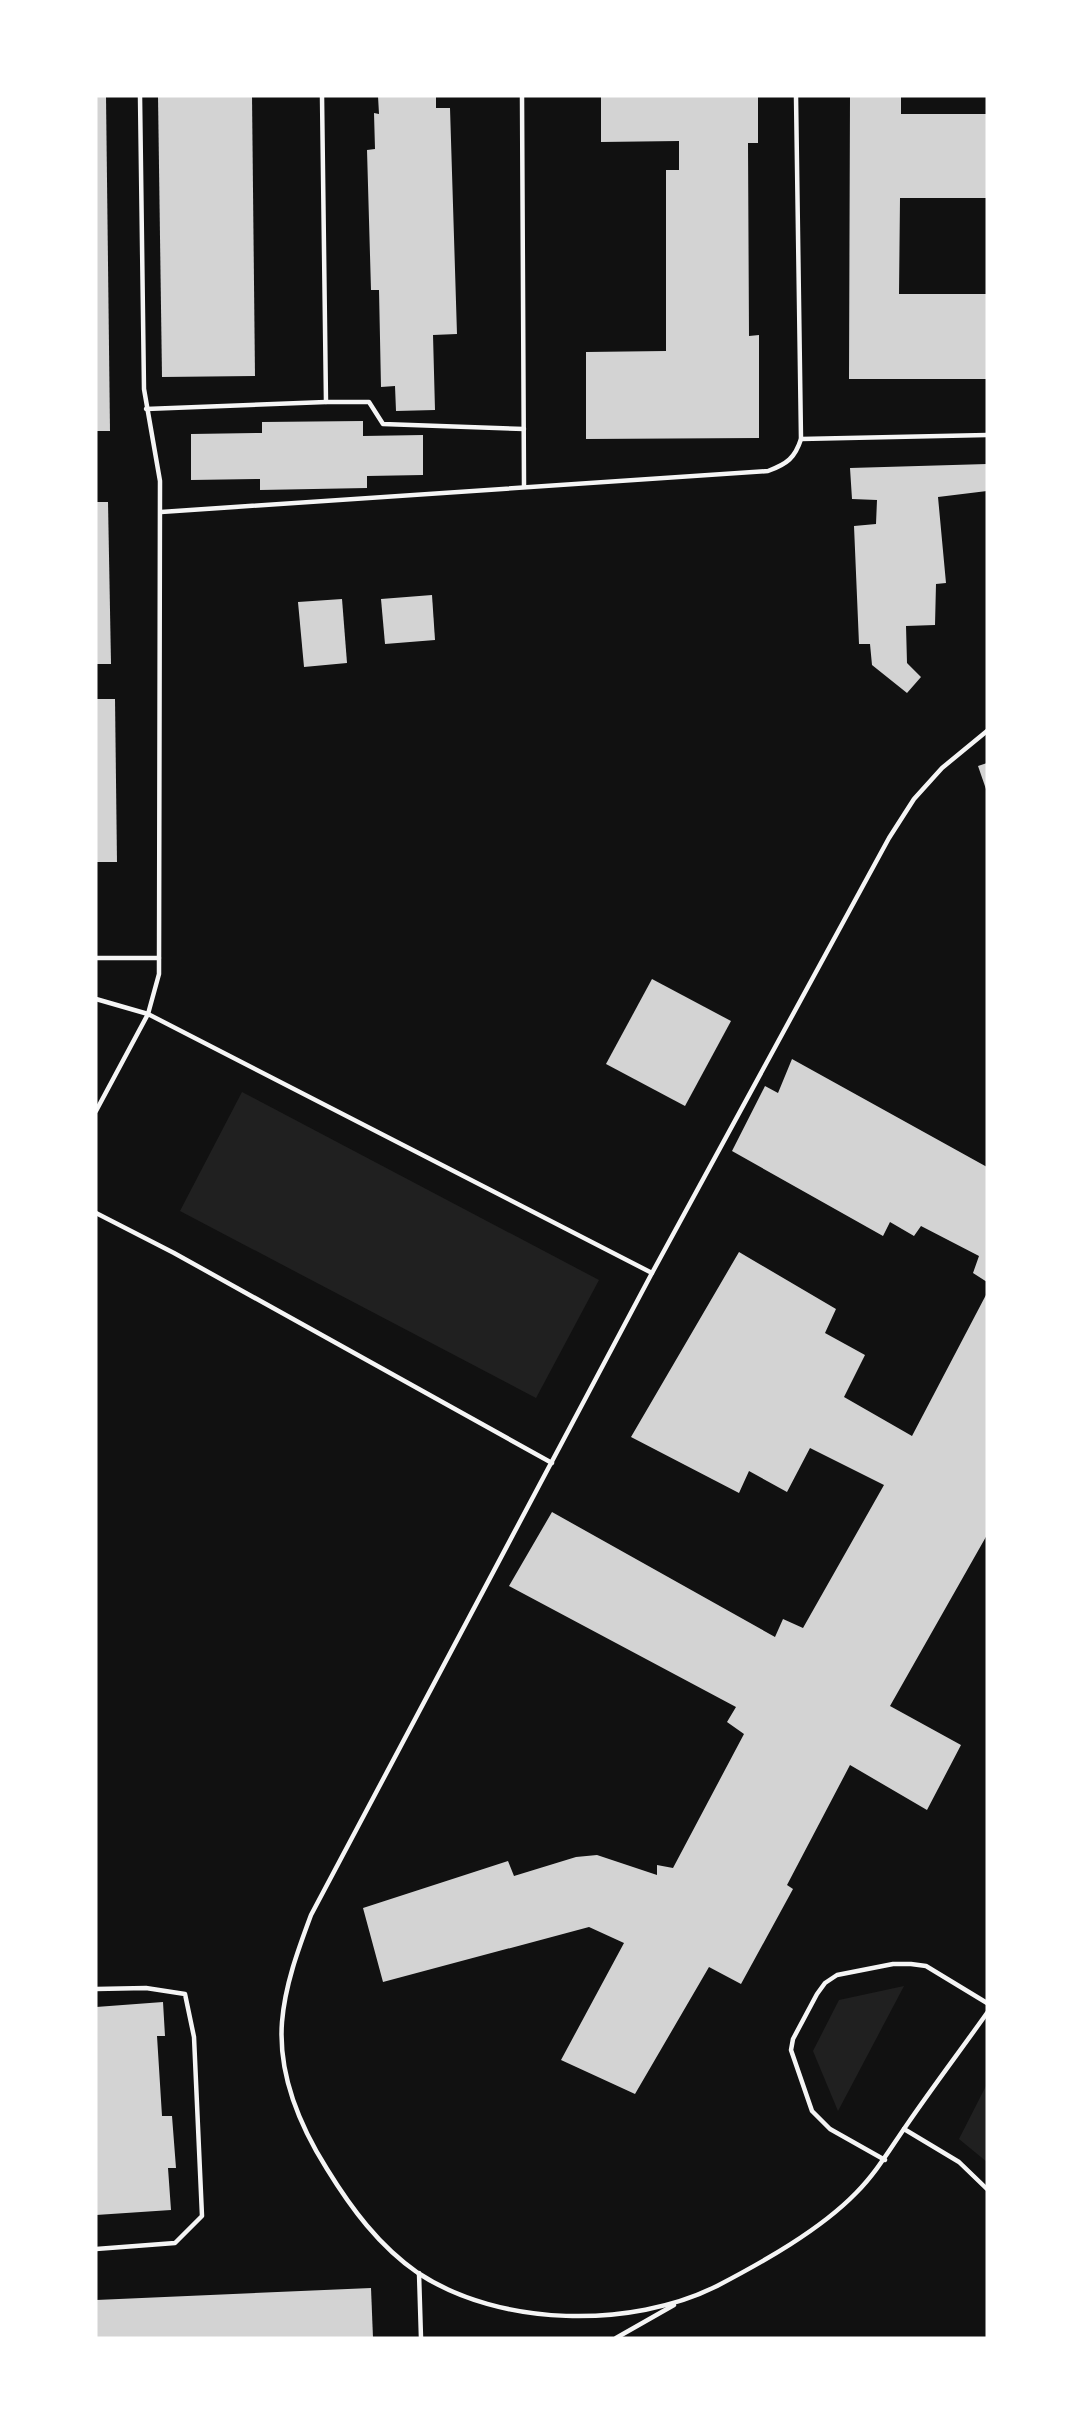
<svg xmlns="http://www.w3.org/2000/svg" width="1083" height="2434" viewBox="0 0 1083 2434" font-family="Ubuntu,sans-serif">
	<rect width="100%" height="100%" fill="#111"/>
	<g fill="#202020">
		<path d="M242,1092L599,1280L536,1398L180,1211Z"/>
		<path d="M904,1986L838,2111L813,2051L839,2000Z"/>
		<path d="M987,2084V2162L959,2139Z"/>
	</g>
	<g fill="#d3d3d3">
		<path d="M96,96H106L110,431H96Z"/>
		<path d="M158,96H252L255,376L162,377Z"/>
		<path d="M378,96H436V108H450L457,334L433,335L435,410L396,411L395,386L381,387L379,290H371L367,150L375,149L374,113L379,114Z"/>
		<path d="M601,96H758V143H748L749,336L759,335V438L586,439V352L666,351V170H679V141L601,142Z"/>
		<path d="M850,96H901V114H987V198H900L899,294H987V379H849Z"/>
		<path d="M363,421V436L423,435V475L367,476V488L260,490V479L191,480V434L262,433V422Z"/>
		<path d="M987,464V491L938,497L946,583L936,584L935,625L906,626L907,663L921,677L907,693L872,665L870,644H859L854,526L876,524L877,500L852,499L850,468Z"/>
		<path d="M96,502H108L111,664H96Z"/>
		<path d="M432,595L435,640L385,644L381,599Z"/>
		<path d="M342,599L347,663L304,667L298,602Z"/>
		<path d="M96,699H115L117,862H96Z"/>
		<path d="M987,763V792L978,766Z"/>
		<path d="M652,979L731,1021L685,1106L606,1064Z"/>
		<path d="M792,1059L987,1167V1282L973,1273L979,1256L921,1226L914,1236L890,1222L883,1236L732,1151L765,1086L778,1093Z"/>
		<path d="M739,1252L836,1309L825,1333L865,1355L844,1397L912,1436L987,1293V1535L890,1706L961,1745L927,1810L850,1765L787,1885L793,1889L741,1984L709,1967L635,2094L561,2060L624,1943L589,1927L383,1982L363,1908L508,1861L514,1876L576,1857L597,1855L657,1875V1865L673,1868L744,1734L727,1722L736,1707L509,1586L552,1512L775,1637L783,1619L803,1628L884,1485L810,1448L787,1492L749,1471L739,1493L631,1437Z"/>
		<path d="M163,2002L165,2036H157L162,2116H172L176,2168H168L171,2210L96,2215V2007Z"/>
		<path d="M371,2288L373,2338H96V2300Z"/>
	</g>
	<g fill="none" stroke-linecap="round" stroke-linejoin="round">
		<g stroke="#f5f5f5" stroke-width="4.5">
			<path d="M322,96L326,402H369L383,424L524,429"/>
			<path d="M522,96L524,486"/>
			<path d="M146,409L326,402"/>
			<path d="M801,439L987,435"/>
			<path d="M161,512L768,471C787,464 795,458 801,439L796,96"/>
			<path d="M987,731L942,768L914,799L889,838L652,1273L311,1915C298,1950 285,1985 282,2022C278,2074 300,2126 327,2169C351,2208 379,2246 418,2273C500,2327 631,2329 717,2286C763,2262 820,2230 856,2193C876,2173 890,2149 906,2126C932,2088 960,2051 987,2013"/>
			<path d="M96,958H159"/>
			<path d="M96,999L148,1014L652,1273"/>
			<path d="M96,1111L148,1014L159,974L160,481L144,389L140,96"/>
			<path d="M96,1213L174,1253L552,1463"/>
			<path d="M96,1989L146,1988L185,1994L194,2037L202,2216L175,2243L96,2249"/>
			<path d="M904,2129L959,2162L987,2189"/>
			<path d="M885,2160L830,2129L812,2111L791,2050L793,2039L817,1994L825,1983L837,1975L893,1964H911L926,1966L987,2003"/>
			<path d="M419,2273L421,2338"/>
			<path d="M616,2338L674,2305"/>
		</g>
	</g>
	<rect width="1083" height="2434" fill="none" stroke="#ffffff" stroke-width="195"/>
</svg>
